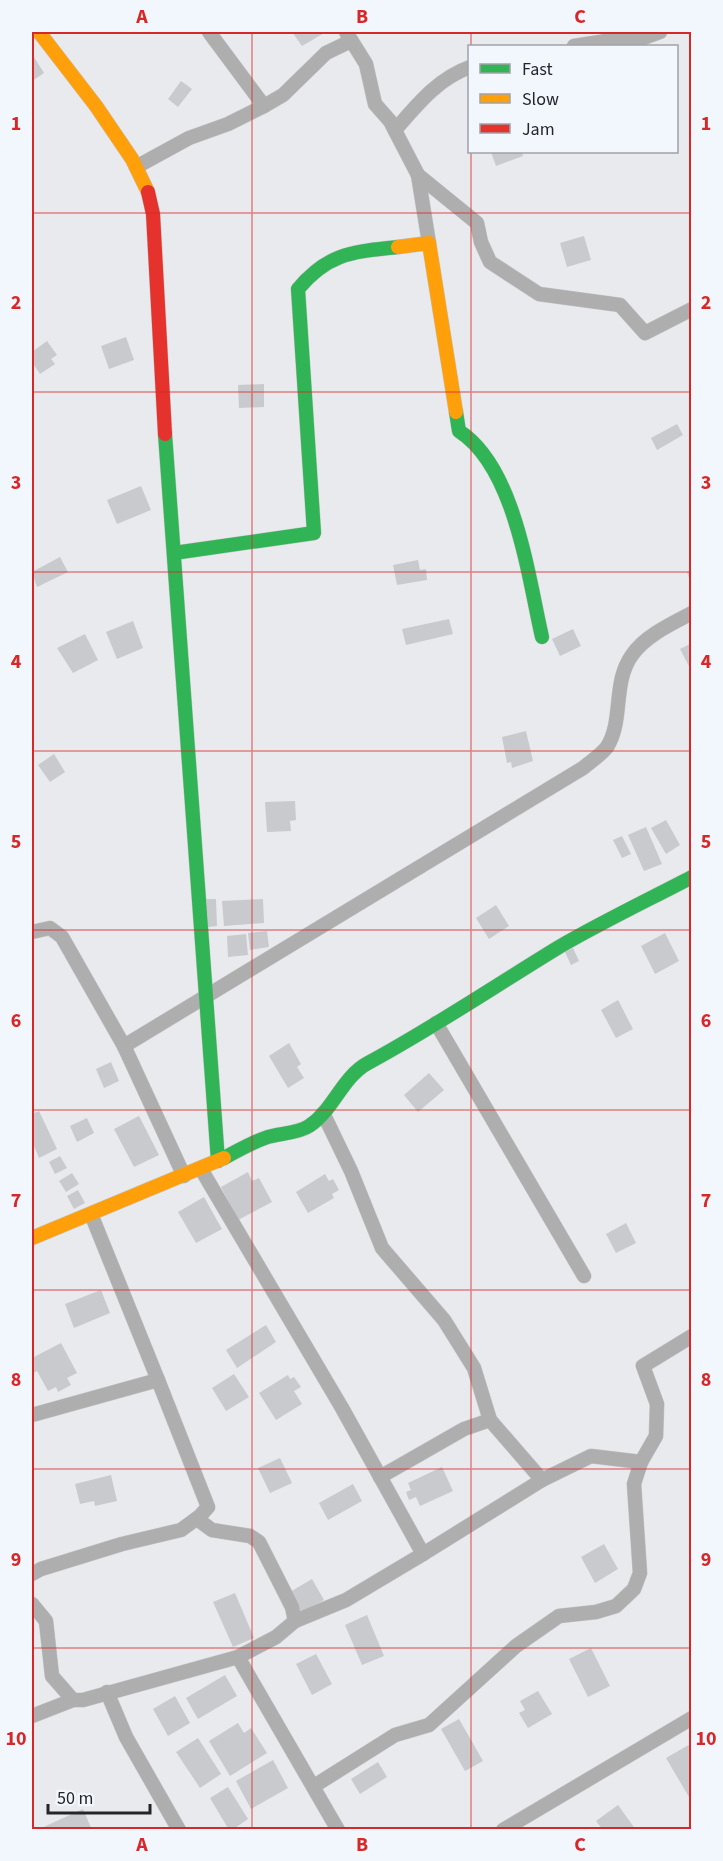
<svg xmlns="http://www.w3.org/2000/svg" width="723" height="1861" viewBox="0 0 723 1861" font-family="'Source Sans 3',sans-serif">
	<rect width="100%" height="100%" fill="#e8eaed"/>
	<g fill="#c8cacd">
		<path d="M292,32H326L302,46Z"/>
		<path d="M32,54L44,73L32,81Z"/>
		<path d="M181,81L192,89L178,107L168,99Z"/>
		<path d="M491,152H522L523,156L496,166Z"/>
		<path d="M584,236L591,260L567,267L560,243Z"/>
		<path d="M126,337L134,360L109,369L101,346Z"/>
		<path d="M47,341L57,355L51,359L55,364L40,374L32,362V352Z"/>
		<path d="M264,384V407L239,408L238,385Z"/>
		<path d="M677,424L683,435L657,450L651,438Z"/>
		<path d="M141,486L151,510L117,524L107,500Z"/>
		<path d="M60,557L68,572L37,587L32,572Z"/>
		<path d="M418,560L420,570L426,569L427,580L397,585L393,565Z"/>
		<path d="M692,570V584H691L687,572Z"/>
		<path d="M449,619L453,634L406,645L402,629Z"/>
		<path d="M133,621L143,648L117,659L106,632Z"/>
		<path d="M573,629L581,646L560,656L552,639Z"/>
		<path d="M85,634L98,660L73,673L57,648Z"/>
		<path d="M692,643V672L680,649Z"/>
		<path d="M526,731L533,761L512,768L511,762L507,763L502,737Z"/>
		<path d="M54,754L65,772L50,782L38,765Z"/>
		<path d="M295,801L296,820L290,821L291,831L267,832L265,802Z"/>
		<path d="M666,820L680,845L666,854L651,828Z"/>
		<path d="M646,827L662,864L644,871L628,835Z"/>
		<path d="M622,836L631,854L622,858L613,840Z"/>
		<path d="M206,899H216L217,926L208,927Z"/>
		<path d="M263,899L264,923L224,926L222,901Z"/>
		<path d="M496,905L509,926L489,939L476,918Z"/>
		<path d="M267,931L269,947L250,950L248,933Z"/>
		<path d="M665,933L679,961L655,974L641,946Z"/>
		<path d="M246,934L248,955L228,957L227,936Z"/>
		<path d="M573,948L579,961L571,965L565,952Z"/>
		<path d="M618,1000L633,1029L616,1038L601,1010Z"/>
		<path d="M289,1043L301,1064L297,1067L304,1078L288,1088L269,1056Z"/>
		<path d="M111,1062L119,1081L104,1088L96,1069Z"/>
		<path d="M429,1073L444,1090L418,1112L404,1095Z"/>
		<path d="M32,1108L34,1113L39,1111L57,1149L39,1158L32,1141Z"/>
		<path d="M139,1116L159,1155L134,1167L114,1129Z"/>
		<path d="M87,1118L94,1133L77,1142L70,1126Z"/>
		<path d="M60,1156L67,1168L55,1174L49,1162Z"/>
		<path d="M248,1172L252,1181L259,1178L272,1202L238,1220L221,1187Z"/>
		<path d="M72,1173L79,1184L66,1192L59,1181Z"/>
		<path d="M325,1174L329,1181L333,1179L339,1190L332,1194L334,1198L308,1213L296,1192Z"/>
		<path d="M78,1190L85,1203L74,1209L67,1196Z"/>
		<path d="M204,1197L222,1229L196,1243L178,1212Z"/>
		<path d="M626,1223L636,1243L616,1253L606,1234Z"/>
		<path d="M101,1290L110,1313L74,1328L65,1304Z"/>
		<path d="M266,1325L276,1342L237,1368L226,1350Z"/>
		<path d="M61,1343L77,1373L67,1378L71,1385L58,1392L56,1387L48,1391L37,1371L32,1374V1358Z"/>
		<path d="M234,1374L249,1397L226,1411L212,1388Z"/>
		<path d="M288,1375L290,1379L294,1377L301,1387L294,1391L302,1404L276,1420L259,1393Z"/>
		<path d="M280,1458L292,1483L270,1493L258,1468Z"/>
		<path d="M442,1467L453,1491L420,1506L416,1497L409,1500L406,1492L411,1490L408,1483Z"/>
		<path d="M111,1475L117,1501L95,1506L94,1501L80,1504L75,1484Z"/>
		<path d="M353,1484L362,1501L328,1520L319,1503Z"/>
		<path d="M604,1544L618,1569L595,1583L581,1557Z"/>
		<path d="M312,1579L324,1600L302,1613L290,1592Z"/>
		<path d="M235,1593L254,1638L233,1647L213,1602Z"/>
		<path d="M367,1615L384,1656L362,1665L345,1625Z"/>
		<path d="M591,1648L610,1686L588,1697L569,1659Z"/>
		<path d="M316,1654L332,1684L312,1695L296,1664Z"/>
		<path d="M225,1675L237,1696L198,1719L186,1698Z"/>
		<path d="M538,1691L552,1714L528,1728L519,1713L525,1710L520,1701Z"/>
		<path d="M175,1696L190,1723L168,1736L153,1709Z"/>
		<path d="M459,1719L483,1761L465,1771L441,1729Z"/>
		<path d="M238,1723L244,1733L251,1728L267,1753L230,1776L209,1741Z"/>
		<path d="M198,1738L221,1774L200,1788L176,1752Z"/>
		<path d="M692,1743V1796L689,1797L666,1758Z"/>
		<path d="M273,1760L288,1788L251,1809L236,1781Z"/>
		<path d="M378,1762L387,1777L360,1794L351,1779Z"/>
		<path d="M228,1787L248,1819L232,1830H229L210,1798Z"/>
		<path d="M618,1805L636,1830H603L596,1821Z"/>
		<path d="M83,1809L92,1830H37Z"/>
	</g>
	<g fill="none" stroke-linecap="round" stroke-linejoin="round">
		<defs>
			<g id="street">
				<path d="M346,32L366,64L375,104L390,121L418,175L477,223L481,242L490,262L539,294L620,305L645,333L692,309"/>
				<path d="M574,46L613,40H638L660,32"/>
				<path d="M264,106L283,95L326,53L351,41"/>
				<path d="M395,130C417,105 437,79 470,67"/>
				<path d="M136,167L189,138L228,124L264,106L209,32"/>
				<path d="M418,175L429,243"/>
				<path d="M32,932L50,928L62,937L124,1046L184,1176"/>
				<path d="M436,1023L584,1276"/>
				<path d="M124,1046L583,768C590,762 601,755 607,747C624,720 612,683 632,655C645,636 671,624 692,613"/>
				<path d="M323,1113L351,1171L382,1248L444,1320L474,1368L490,1420L464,1429L380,1477"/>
				<path d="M201,1169L342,1408L423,1554L346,1600L295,1621"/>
				<path d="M32,1415L158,1380L91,1214"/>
				<path d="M490,1420L542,1480L591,1456L641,1462L656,1436L657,1404L643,1366L692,1336"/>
				<path d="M423,1554L542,1480"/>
				<path d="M32,1574L41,1569L122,1544L181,1530L200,1516L208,1507L158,1380"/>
				<path d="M32,1604L46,1621L52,1676L73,1700H83L238,1657L276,1637L295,1621L292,1607L259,1542L250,1536L212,1530L197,1519"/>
				<path d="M238,1657L338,1830"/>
				<path d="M107,1692L126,1737L179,1830"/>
				<path d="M32,1716L73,1700"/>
				<path d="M314,1786L395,1735L429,1725L516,1646L559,1616L596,1612L616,1606L634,1589L640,1573L634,1484L641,1462"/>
				<path d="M503,1830L692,1718"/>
			</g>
			<g id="fast">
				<path d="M456,412L459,431C515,467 528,576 542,637"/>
				<path d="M165,434L218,1161"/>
				<path d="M174,553L314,533L298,289C329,252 354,252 398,247"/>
				<path d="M224,1158C237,1151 251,1143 265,1138C278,1133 297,1134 309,1126C333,1111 342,1077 368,1063C433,1028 495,986 559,947C602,922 648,900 692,877"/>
			</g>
			<g id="slow">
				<path d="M39,32L96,106L132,159L148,192"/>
				<path d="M398,247L429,243L456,412"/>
				<path d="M32,1238L224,1158"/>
			</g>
			<path id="jam" d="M148,192L153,214L165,434"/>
		</defs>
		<use href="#street" stroke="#c6c7c9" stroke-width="15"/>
		<use href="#fast" stroke="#c6c7c9" stroke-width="15"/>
		<use href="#slow" stroke="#c6c7c9" stroke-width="15"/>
		<use href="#jam" stroke="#c6c7c9" stroke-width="15"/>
		<use href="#street" stroke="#aeaeaf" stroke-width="14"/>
		<use href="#fast" stroke="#30b455" stroke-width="14"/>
		<use href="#slow" stroke="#ff9f0a" stroke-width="14"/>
		<use href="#jam" stroke="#e5322d" stroke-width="14"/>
	</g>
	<path fill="none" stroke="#d62828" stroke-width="1.5" stroke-opacity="0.55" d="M252,32V1830M471,32V46M471,152V1830M32,213H692M32,392H692M32,572H692M32,751H692M32,930H692M32,1110H692M32,1290H692M32,1469H692M32,1648H692"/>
	<rect width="723" height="1861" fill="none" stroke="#f2f6fd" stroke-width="66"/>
	<rect x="468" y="45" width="210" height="108" fill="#f2f6fd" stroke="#a0a2a8" stroke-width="1.5"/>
	<rect x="480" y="64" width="30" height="9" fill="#30b455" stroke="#a0a2a8" stroke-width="1.5"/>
	<text x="522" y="75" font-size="18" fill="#242528">Fast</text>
	<rect x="480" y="94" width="30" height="9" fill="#ff9f0a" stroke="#a0a2a8" stroke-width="1.5"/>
	<text x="522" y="105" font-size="18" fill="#242528">Slow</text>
	<rect x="480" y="124" width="30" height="9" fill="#e5322d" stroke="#a0a2a8" stroke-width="1.5"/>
	<text x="522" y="135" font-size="18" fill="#242528">Jam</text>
	<path d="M48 1804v9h102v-9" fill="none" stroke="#242528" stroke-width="3"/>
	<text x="57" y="1804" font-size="18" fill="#242528" stroke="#f2f6fd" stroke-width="4.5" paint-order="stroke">50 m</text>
	<rect x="33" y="33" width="657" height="1795" fill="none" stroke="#d62828" stroke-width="2"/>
	<g font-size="20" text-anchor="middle" font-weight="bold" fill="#d62828">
		<text x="142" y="23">A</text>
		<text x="362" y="23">B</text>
		<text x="580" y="23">C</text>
		<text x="16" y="130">1</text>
		<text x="706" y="130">1</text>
		<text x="16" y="309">2</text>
		<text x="706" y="309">2</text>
		<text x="16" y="489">3</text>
		<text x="706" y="489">3</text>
		<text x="16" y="668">4</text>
		<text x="706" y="668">4</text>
		<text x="16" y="848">5</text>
		<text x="706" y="848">5</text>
		<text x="16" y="1027">6</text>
		<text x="706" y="1027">6</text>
		<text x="16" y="1207">7</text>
		<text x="706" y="1207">7</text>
		<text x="16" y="1386">8</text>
		<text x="706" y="1386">8</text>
		<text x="16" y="1566">9</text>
		<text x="706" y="1566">9</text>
		<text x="16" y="1745">10</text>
		<text x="706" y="1745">10</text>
		<text x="142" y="1851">A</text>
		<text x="362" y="1851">B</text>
		<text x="580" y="1851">C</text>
	</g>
</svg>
